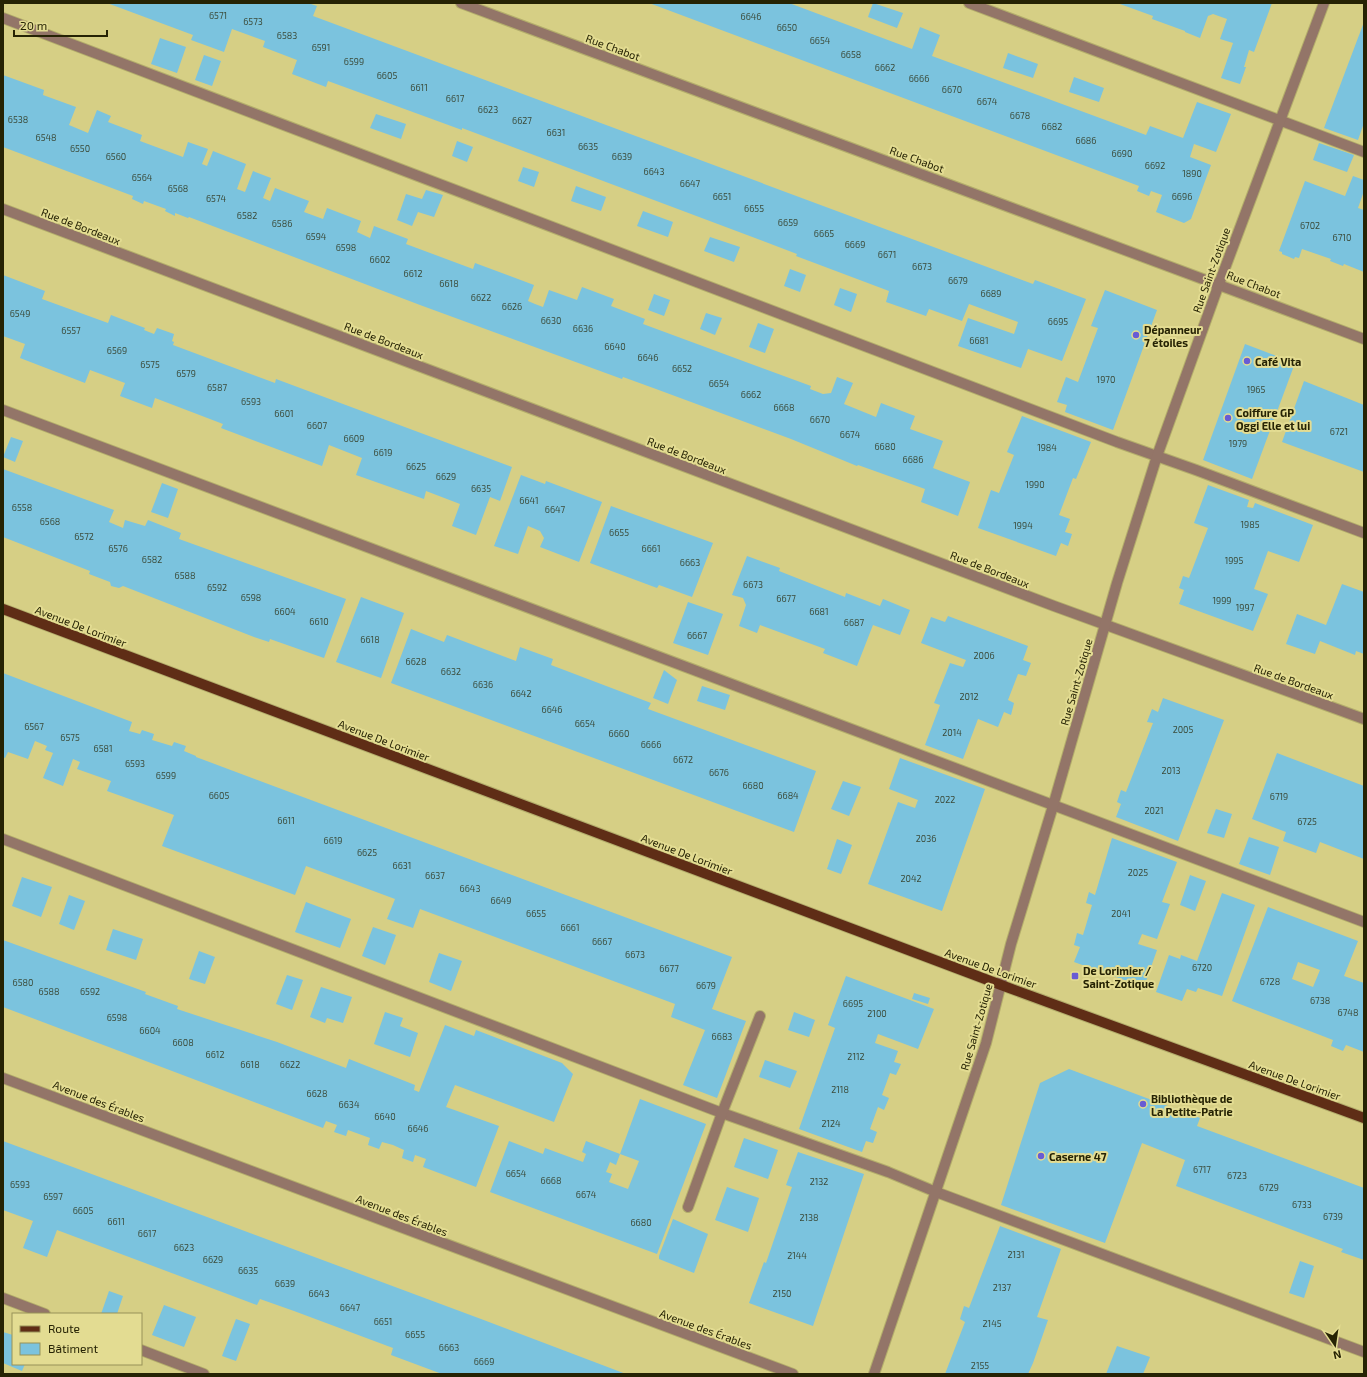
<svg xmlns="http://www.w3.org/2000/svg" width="1367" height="1377" viewBox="0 0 1367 1377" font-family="'Exo 2',sans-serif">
	<rect width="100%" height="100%" fill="#d6cf85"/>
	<g fill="#7bc3de" fill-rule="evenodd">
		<path d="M107,3H308L317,6L313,16L1033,284L1035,280L1086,299L1062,361L1028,349L1021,368L958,346L968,318L1014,334L1018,322L969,304L962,321L929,309L926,316L886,302L889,291L796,256L797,254L763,241L462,128V130L328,81L326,87L292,74L297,60L263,47L265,41L232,29L224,52L191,40L193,35Z"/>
		<path d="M649,3H789L912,49L920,27L940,35L932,56L1146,135L1150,126L1183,138L1197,102L1231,114L1216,152L1194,144L1190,157L1211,165L1191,219L1184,223L1156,212L1162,195L1151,191L1149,196L1137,191L1139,186Z"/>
		<path d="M873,3L903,13L897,28L868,17Z"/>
		<path d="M1120,3H1272L1254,52L1249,50L1244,67H1246L1240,84L1221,78L1233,43L1220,39L1227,19L1213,14L1208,16L1200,38L1185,32V31L1152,19L1153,16L1120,4Z"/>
		<path d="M1364,22V123L1358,140L1324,128Z"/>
		<path d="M160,38L186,47L177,73L151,64Z"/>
		<path d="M1008,53L1038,64L1033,78L1003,68Z"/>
		<path d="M204,55L221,61L212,86L195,80Z"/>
		<path d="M3,75L44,90L43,95L76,107L69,125L88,133L97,110L111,116L108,122L142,135L140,141L183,157L188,142L208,149L202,164L207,166L213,151L246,164L237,189L245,192L253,171L271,178L263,198L270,201L275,188L309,201L304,212L323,219L327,208L361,221L357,232L370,238L374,226L408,239L406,244L473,269L475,263L534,285L528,301L535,304L543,307L549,290L577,300L582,287L614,299L611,306L645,319L643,324L811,386L810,389L823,394L831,393L837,377L853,383L844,404L876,417L881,403L915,416L910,429L943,441L933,468L970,482L958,516L921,502L925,489L858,465L857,466L791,439L656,389L623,377L622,379L420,305L189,217L188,218L175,213V216L165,211L166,209L144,201L143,204L132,199L133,196L3,147Z"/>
		<path d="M1074,77L1104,88L1099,102L1069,92Z"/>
		<path d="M376,114L406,124L401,139L370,128Z"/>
		<path d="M457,141L473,147L467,162L452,156Z"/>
		<path d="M1319,143L1354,155L1347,172L1313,160Z"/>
		<path d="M523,167L539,172L534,187L518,181Z"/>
		<path d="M1353,176L1364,180V191L1358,208L1364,210V272L1344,264L1343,266L1330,261L1331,259L1302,249L1299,258L1295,257L1294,259L1282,254V252L1279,251L1305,181L1345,196Z"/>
		<path d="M576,186L606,197L601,211L571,201Z"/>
		<path d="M426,190L443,195L434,217L418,212L412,226L397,220L406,194L422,199Z"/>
		<path d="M643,211L673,222L668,237L637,226Z"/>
		<path d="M710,237L740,247L734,262L704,251Z"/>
		<path d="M790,269L806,275L800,292L784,286Z"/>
		<path d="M3,275L45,291L42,299L108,323L111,315L145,328L144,330L154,334L157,328L174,334L172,341L174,342L173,345L275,383L276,379L512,467L500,501L490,497L476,535L452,526L460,504L426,491L424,499L356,475L362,458L329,445L322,466L221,428L223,424L155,398L152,408L120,396L125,383L90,370L85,383L20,358L25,344L3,336Z"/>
		<path d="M840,288L857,294L851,312L834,305Z"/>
		<path d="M1105,290L1157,310L1113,430L1065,412L1067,405L1057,402L1066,377L1078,382L1098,328L1091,326Z"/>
		<path d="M654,294L670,300L664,316L648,310Z"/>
		<path d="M706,313L722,318L715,335L700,329Z"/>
		<path d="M758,323L774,329L765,353L749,347Z"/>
		<path d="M1245,344L1295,363L1252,479L1203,460Z"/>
		<path d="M1304,381L1364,405V472L1282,442Z"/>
		<path d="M1022,416L1091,442L1076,479L1073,478L1059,515L1070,519L1065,532L1072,534L1068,546L1061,543L1056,556L978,528L991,490L999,493L1014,455L1007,452Z"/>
		<path d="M11,437L23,441L15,462L3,457Z"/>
		<path d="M3,469L114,510L109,522L123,528L125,520L145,526L148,520L181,533L179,539L346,599L324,658L270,639L269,642L254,637L123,586L119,588L111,586L110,582L89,574L90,571L3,537Z"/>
		<path d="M521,475L545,484L546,481L602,502L579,562L540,547L544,538L540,531L528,526L518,554L494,546Z"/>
		<path d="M162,483L178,489L168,518L151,512Z"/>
		<path d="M1208,485L1249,500L1247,507L1253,508L1255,503L1313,525L1299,562L1268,551L1254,589L1268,594L1253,631L1179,604L1184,590L1179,588L1183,576L1189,578L1208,528L1194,523Z"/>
		<path d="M611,506L713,543L692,597L659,585L657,588L590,563Z"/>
		<path d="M747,556L780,568L779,571L845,597L846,593L880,606L883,599L910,610L900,635L873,625L857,666L823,653L825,649L760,625L757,633L739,626L746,605L743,598L732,595Z"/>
		<path d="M1342,584L1364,592V654L1356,651L1355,655L1320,641L1315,654L1286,644L1297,614L1326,625Z"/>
		<path d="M361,597L404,613L381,678L336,662Z"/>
		<path d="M688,602L723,614L708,655L673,643Z"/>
		<path d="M948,616L1028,646L1023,660L1031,663L1026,676L1018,674L1008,700L1014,703L1011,715L1004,712L998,727L978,719L963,759L925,745L940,705L934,703L950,663L963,667L966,660L921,643L931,617L945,622Z"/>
		<path d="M411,629L444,642L447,635L516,661L520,647L553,659L551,665L651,703L648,709L816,771L794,832L391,683Z"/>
		<path d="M664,670L677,680L668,704L653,698Z"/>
		<path d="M3,673L132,722L129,731L140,734L142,730L154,734L152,740L172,746L174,742L186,746L184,751L196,756V757L732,957L712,1009L746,1021L717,1098L683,1085L705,1030L671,1017L675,1004L420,909L413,928L387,919L395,899L306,866L295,895L162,846L174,815L107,791L111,781L77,769L80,762L73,759L63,786L43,778L53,753L45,750L47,746L35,741L28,759L8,752L5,758L3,757Z"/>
		<path d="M702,686L730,695L725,710L697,701Z"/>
		<path d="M1163,698L1224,720L1178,841L1116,817L1121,804L1117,802L1121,790L1126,792L1153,723L1147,722L1152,709L1158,712Z"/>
		<path d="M1277,753L1364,786V859L1320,842L1316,853L1283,841L1286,832L1252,819Z"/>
		<path d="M900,758L985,789L942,911L868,884L898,802L915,808L918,800L889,789Z"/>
		<path d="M843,781L861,787L849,816L831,809Z"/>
		<path d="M1216,809L1232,814L1224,838L1207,833Z"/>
		<path d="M1249,837L1279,847L1270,875L1239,864Z"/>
		<path d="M1112,838L1177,862L1162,902L1170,904L1157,939L1142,934L1138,944L1157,950L1144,987L1074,962L1080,947L1074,945L1077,933L1083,935L1092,905L1086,903L1089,892L1095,895Z"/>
		<path d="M837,839L852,845L841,874L827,869Z"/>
		<path d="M1190,875L1206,881L1195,911L1180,905Z"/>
		<path d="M22,877L52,887L41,917L12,906Z"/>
		<path d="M1222,893L1255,905L1222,996L1198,988L1196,992L1187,989L1182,1001L1156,992L1169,955L1180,959L1181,955L1197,961Z"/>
		<path d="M69,895L85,901L74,930L59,924Z"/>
		<path d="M306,902L351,919L340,948L295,932Z"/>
		<path d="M1268,907L1358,941L1344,976L1364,983V1052L1346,1045L1343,1051L1331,1046L1333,1040L1232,1001ZM1298,962L1320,970L1313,987L1292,979Z"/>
		<path d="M373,927L396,935L385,965L362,956Z"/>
		<path d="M113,929L143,939L136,960L106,950Z"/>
		<path d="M3,940L146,992L145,994L178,1006L177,1009L277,1042L346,1068L349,1059L415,1085L414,1090L419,1092L445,1025L474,1036L476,1030L562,1063L573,1074L554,1122L455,1085L446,1107L499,1126L476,1187L423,1167L426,1159L415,1155L413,1162L402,1158L404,1150L393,1145L382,1142L379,1149L368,1145L370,1138L348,1130L346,1136L334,1132L337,1125L326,1121L323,1128L3,1007Z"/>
		<path d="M199,951L215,957L205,984L189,979Z"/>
		<path d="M439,953L462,961L451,991L429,982Z"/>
		<path d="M287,975L303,980L292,1010L276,1004Z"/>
		<path d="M846,976L934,1009L918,1049L878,1034L875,1043L898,1051L894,1062L901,1064L896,1075L890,1073L882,1095L889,1098L884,1110L878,1107L870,1129L877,1132L873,1143L866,1141L862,1152L799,1129L835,1028L828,1025Z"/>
		<path d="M321,987L352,997L343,1023L327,1018L325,1023L310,1017Z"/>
		<path d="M914,993L930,998L928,1004L912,999Z"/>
		<path d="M385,1012L403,1018L400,1026L418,1033L410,1057L374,1044Z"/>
		<path d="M794,1012L815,1020L809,1037L788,1030Z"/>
		<path d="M765,1060L797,1071L790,1088L759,1077Z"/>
		<path d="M1069,1069L1200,1118L1197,1126L1364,1188V1260L1341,1252L1343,1249L1176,1186L1185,1160L1142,1143L1105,1243L1001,1205L1040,1083Z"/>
		<path d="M640,1099L706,1124L657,1254L490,1192L509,1141L543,1154L545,1148L583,1162L586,1154L582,1152L586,1141L620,1154L616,1165L610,1162L606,1172L612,1174L609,1182L628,1189L639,1161L620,1154Z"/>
		<path d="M744,1138L778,1150L768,1179L734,1167Z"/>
		<path d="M3,1141L481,1319L626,1374H442L391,1355L393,1348L294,1311L260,1299L257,1305L57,1230L47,1257L23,1248L33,1221L3,1210Z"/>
		<path d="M798,1152L864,1174L813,1326L749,1303L764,1262L766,1263L792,1187L786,1185Z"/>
		<path d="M727,1187L759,1198L748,1232L715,1220Z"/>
		<path d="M673,1219L708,1234L694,1273L659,1259V1256Z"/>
		<path d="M1000,1226L1061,1249L1037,1317L1048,1320L1033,1363L1028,1374H945L965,1322L960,1319L964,1306L969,1308Z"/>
		<path d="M1300,1261L1314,1266L1304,1298L1289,1293Z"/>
		<path d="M109,1291L123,1296L117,1314H101Z"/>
		<path d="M164,1305L196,1317L184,1347L152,1335Z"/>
		<path d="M236,1319L250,1324L236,1361L222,1356Z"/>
		<path d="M3,1332L13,1335V1364H25L22,1371L3,1363Z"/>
		<path d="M1117,1346L1150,1357L1143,1374H1106Z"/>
	</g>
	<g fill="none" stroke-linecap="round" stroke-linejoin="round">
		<defs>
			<g id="minor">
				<path d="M461,3L1364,339"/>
				<path d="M969,3L1364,152"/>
				<path d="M3,18L1117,442L1196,470L1364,533"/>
				<path d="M3,209L1054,606L1364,719"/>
				<path d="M3,410L1364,922"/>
				<path d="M3,839L722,1113L888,1172L936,1192L1364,1352"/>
				<path d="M3,1078L793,1374"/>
				<path d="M688,1207L722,1113L760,1016"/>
				<path d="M3,1298L45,1314"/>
				<path d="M141,1350L204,1374"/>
				<path d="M874,1374L986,1043L1011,944L1053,806L1117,583L1157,456L1219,284L1324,3"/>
			</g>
			<path id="major" d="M3,609L1001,985L1364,1118"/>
		</defs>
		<use href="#minor" stroke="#b3ad6b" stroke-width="12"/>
		<use href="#major" stroke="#b3ad6b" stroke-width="12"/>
		<use href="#minor" stroke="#937568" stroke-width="10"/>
		<use href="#major" stroke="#5f2d16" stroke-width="10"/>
	</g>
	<g fill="#685bd4" stroke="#e3dc92" stroke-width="1.5">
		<circle cx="1136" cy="335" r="4"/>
		<circle cx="1247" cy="361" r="4"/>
		<circle cx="1228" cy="418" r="4"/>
		<rect x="1071" y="972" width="8" height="8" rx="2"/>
		<circle cx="1143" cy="1104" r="4"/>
		<circle cx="1041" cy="1156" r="4"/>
	</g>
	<g text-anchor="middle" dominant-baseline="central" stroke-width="4" stroke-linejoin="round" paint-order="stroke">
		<g font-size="9" fill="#3b4b3a">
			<text x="218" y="15">6571</text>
			<text x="751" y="16">6646</text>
			<text x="253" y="21">6573</text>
			<text x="787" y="27">6650</text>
			<text x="287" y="35">6583</text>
			<text x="820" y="40">6654</text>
			<text x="321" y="47">6591</text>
			<text x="851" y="54">6658</text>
			<text x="354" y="61">6599</text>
			<text x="885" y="67">6662</text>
			<text x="387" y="75">6605</text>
			<text x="919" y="78">6666</text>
			<text x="419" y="87">6611</text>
			<text x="952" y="89">6670</text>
			<text x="455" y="98">6617</text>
			<text x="987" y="101">6674</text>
			<text x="488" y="109">6623</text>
			<text x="1020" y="115">6678</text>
			<text x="18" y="119">6538</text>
			<text x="522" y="120">6627</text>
			<text x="1052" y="126">6682</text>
			<text x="556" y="132">6631</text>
			<text x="46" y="137">6548</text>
			<text x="1086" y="140">6686</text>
			<text x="588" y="146">6635</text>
			<text x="80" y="148">6550</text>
			<text x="1122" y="153">6690</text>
			<text x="116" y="156">6560</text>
			<text x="622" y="156">6639</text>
			<text x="1155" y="165">6692</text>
			<text x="654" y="171">6643</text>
			<text x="1192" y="173">1890</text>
			<text x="142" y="177">6564</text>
			<text x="690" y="183">6647</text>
			<text x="178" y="188">6568</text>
			<text x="722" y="196">6651</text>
			<text x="1182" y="196">6696</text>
			<text x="216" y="198">6574</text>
			<text x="754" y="208">6655</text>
			<text x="247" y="215">6582</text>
			<text x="788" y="222">6659</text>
			<text x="282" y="223">6586</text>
			<text x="1310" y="225">6702</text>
			<text x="824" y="233">6665</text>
			<text x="316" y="236">6594</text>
			<text x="1342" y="237">6710</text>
			<text x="855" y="244">6669</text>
			<text x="346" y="247">6598</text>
			<text x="887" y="254">6671</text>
			<text x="380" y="259">6602</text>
			<text x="922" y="266">6673</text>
			<text x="413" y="273">6612</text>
			<text x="958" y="280">6679</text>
			<text x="449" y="283">6618</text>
			<text x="991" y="293">6689</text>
			<text x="481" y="297">6622</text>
			<text x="512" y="306">6626</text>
			<text x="20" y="313">6549</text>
			<text x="551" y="320">6630</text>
			<text x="1058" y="321">6695</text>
			<text x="583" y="328">6636</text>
			<text x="71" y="330">6557</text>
			<text x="979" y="340">6681</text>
			<text x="615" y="346">6640</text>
			<text x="117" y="350">6569</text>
			<text x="648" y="357">6646</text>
			<text x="150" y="364">6575</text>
			<text x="682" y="368">6652</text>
			<text x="186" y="373">6579</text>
			<text x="1106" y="379">1970</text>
			<text x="719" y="383">6654</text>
			<text x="217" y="387">6587</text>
			<text x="1256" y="389">1965</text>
			<text x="751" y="394">6662</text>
			<text x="251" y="401">6593</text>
			<text x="784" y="407">6668</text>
			<text x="284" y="413">6601</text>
			<text x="820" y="419">6670</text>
			<text x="317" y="425">6607</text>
			<text x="1339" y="431">6721</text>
			<text x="850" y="434">6674</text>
			<text x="354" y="438">6609</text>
			<text x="1238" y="443">1979</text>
			<text x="885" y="446">6680</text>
			<text x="1047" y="447">1984</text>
			<text x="383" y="452">6619</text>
			<text x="913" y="459">6686</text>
			<text x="416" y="466">6625</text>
			<text x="446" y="476">6629</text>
			<text x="1035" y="484">1990</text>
			<text x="481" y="488">6635</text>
			<text x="529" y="500">6641</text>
			<text x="22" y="507">6558</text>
			<text x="555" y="509">6647</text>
			<text x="50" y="521">6568</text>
			<text x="1250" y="524">1985</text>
			<text x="1023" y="525">1994</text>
			<text x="619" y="532">6655</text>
			<text x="84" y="536">6572</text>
			<text x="118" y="548">6576</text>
			<text x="651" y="548">6661</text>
			<text x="152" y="559">6582</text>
			<text x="1234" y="560">1995</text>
			<text x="690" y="562">6663</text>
			<text x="185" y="575">6588</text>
			<text x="753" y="584">6673</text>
			<text x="217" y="587">6592</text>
			<text x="251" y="597">6598</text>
			<text x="786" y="598">6677</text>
			<text x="1222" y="600">1999</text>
			<text x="1245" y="607">1997</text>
			<text x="285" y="611">6604</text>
			<text x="819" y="611">6681</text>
			<text x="319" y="621">6610</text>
			<text x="854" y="622">6687</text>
			<text x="697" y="635">6667</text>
			<text x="370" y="639">6618</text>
			<text x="984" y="655">2006</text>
			<text x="416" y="661">6628</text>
			<text x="451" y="671">6632</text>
			<text x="483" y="684">6636</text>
			<text x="521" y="693">6642</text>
			<text x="969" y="696">2012</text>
			<text x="552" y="709">6646</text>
			<text x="585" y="723">6654</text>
			<text x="34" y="726">6567</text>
			<text x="1183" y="729">2005</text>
			<text x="952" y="732">2014</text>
			<text x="619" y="733">6660</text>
			<text x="70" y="737">6575</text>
			<text x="651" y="744">6666</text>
			<text x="103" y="748">6581</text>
			<text x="683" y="759">6672</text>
			<text x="135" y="763">6593</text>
			<text x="1171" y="770">2013</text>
			<text x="719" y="772">6676</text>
			<text x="166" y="775">6599</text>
			<text x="753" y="785">6680</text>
			<text x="219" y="795">6605</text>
			<text x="788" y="795">6684</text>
			<text x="1279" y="796">6719</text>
			<text x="945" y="799">2022</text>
			<text x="1154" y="810">2021</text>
			<text x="286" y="820">6611</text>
			<text x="1307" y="821">6725</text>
			<text x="926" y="838">2036</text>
			<text x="333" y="840">6619</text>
			<text x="367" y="852">6625</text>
			<text x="402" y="865">6631</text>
			<text x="1138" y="872">2025</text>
			<text x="435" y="875">6637</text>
			<text x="911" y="878">2042</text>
			<text x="470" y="888">6643</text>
			<text x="501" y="900">6649</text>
			<text x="536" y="913">6655</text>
			<text x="1121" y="913">2041</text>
			<text x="570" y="927">6661</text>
			<text x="602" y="941">6667</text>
			<text x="635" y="954">6673</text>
			<text x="1202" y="967">6720</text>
			<text x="669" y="968">6677</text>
			<text x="1270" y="981">6728</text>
			<text x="23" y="982">6580</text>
			<text x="706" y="985">6679</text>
			<text x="49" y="991">6588</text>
			<text x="90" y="991">6592</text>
			<text x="1320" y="1000">6738</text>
			<text x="853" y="1003">6695</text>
			<text x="1348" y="1012">6748</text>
			<text x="877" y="1013">2100</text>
			<text x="117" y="1017">6598</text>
			<text x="150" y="1030">6604</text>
			<text x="722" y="1036">6683</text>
			<text x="183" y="1042">6608</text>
			<text x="215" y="1054">6612</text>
			<text x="856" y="1056">2112</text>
			<text x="250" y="1064">6618</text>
			<text x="290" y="1064">6622</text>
			<text x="840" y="1089">2118</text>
			<text x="317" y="1093">6628</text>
			<text x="349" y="1104">6634</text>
			<text x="385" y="1116">6640</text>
			<text x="831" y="1123">2124</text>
			<text x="418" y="1128">6646</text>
			<text x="1202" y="1169">6717</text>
			<text x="516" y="1173">6654</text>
			<text x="1237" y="1175">6723</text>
			<text x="551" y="1180">6668</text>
			<text x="819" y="1181">2132</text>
			<text x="20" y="1184">6593</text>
			<text x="1269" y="1187">6729</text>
			<text x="586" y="1194">6674</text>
			<text x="53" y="1196">6597</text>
			<text x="1302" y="1204">6733</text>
			<text x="83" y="1210">6605</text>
			<text x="1333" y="1216">6739</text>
			<text x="809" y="1217">2138</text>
			<text x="116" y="1221">6611</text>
			<text x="641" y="1222">6680</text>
			<text x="147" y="1233">6617</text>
			<text x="184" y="1247">6623</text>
			<text x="1016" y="1254">2131</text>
			<text x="797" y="1255">2144</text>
			<text x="213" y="1259">6629</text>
			<text x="248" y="1270">6635</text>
			<text x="285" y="1283">6639</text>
			<text x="1002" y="1287">2137</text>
			<text x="319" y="1293">6643</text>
			<text x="782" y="1293">2150</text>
			<text x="350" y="1307">6647</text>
			<text x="383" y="1321">6651</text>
			<text x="992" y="1323">2145</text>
			<text x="415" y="1334">6655</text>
			<text x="449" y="1347">6663</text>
			<text x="484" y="1361">6669</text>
			<text x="980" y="1365">2155</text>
		</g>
		<g font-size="11" fill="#262304" stroke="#e3dc92">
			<text transform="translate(613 47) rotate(20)">Rue Chabot</text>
			<text transform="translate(917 159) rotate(20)">Rue Chabot</text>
			<text transform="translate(81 226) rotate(21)">Rue de Bordeaux</text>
			<text transform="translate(1211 270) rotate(-70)">Rue Saint-Zotique</text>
			<text transform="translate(1254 284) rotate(21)">Rue Chabot</text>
			<text transform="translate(384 340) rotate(21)">Rue de Bordeaux</text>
			<text transform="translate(687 455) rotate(21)">Rue de Bordeaux</text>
			<text transform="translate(990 569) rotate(21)">Rue de Bordeaux</text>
			<text transform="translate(81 626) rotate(21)">Avenue De Lorimier</text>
			<text transform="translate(1294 681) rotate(20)">Rue de Bordeaux</text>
			<text transform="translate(1076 682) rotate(-74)">Rue Saint-Zotique</text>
			<text transform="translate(384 740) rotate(21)">Avenue De Lorimier</text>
			<text transform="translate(687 854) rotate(21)">Avenue De Lorimier</text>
			<text transform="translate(991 968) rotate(20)">Avenue De Lorimier</text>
			<text transform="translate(976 1027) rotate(-74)">Rue Saint-Zotique</text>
			<text transform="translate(1295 1080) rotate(20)">Avenue De Lorimier</text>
			<text transform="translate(99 1101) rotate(21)">Avenue des Érables</text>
			<text transform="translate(402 1215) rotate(21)">Avenue des Érables</text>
			<text transform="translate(706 1329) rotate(20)">Avenue des Érables</text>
		</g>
		<g font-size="11" font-weight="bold" fill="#262304" stroke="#e3dc92" text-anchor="start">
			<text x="1144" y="329">Dépanneur<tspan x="1144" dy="13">7 étoiles</tspan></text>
			<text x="1255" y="361">Café Vita</text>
			<text x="1236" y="412">Coiffure GP<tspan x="1236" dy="13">Oggi Elle et lui</tspan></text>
			<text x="1083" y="970">De Lorimier /<tspan x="1083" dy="13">Saint-Zotique</tspan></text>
			<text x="1151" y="1098">Bibliothèque de<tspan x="1151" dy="13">La Petite-Patrie</tspan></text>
			<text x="1049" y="1156">Caserne 47</text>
		</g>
	</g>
	<rect width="1367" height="1377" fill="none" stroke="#262304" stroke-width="8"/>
	<rect x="12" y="1313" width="130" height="52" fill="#e3dc92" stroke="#979259"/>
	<rect x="20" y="1326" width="20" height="6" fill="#5f2d16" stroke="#979259"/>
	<text x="48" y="1333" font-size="12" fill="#262304">Route</text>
	<rect x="20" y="1343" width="20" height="12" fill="#7bc3de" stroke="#979259"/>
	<text x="48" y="1353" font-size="12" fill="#262304">Bâtiment</text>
	<g transform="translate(1335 1345) rotate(167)" stroke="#e3dc92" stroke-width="3" paint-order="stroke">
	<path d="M0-3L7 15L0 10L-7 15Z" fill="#262304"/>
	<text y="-6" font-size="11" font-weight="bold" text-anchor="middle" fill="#262304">N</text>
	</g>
	<path d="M14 30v6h93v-6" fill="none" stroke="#262304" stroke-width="2"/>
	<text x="20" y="30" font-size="12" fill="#262304" stroke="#e3dc92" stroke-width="3" paint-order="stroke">20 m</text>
</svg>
